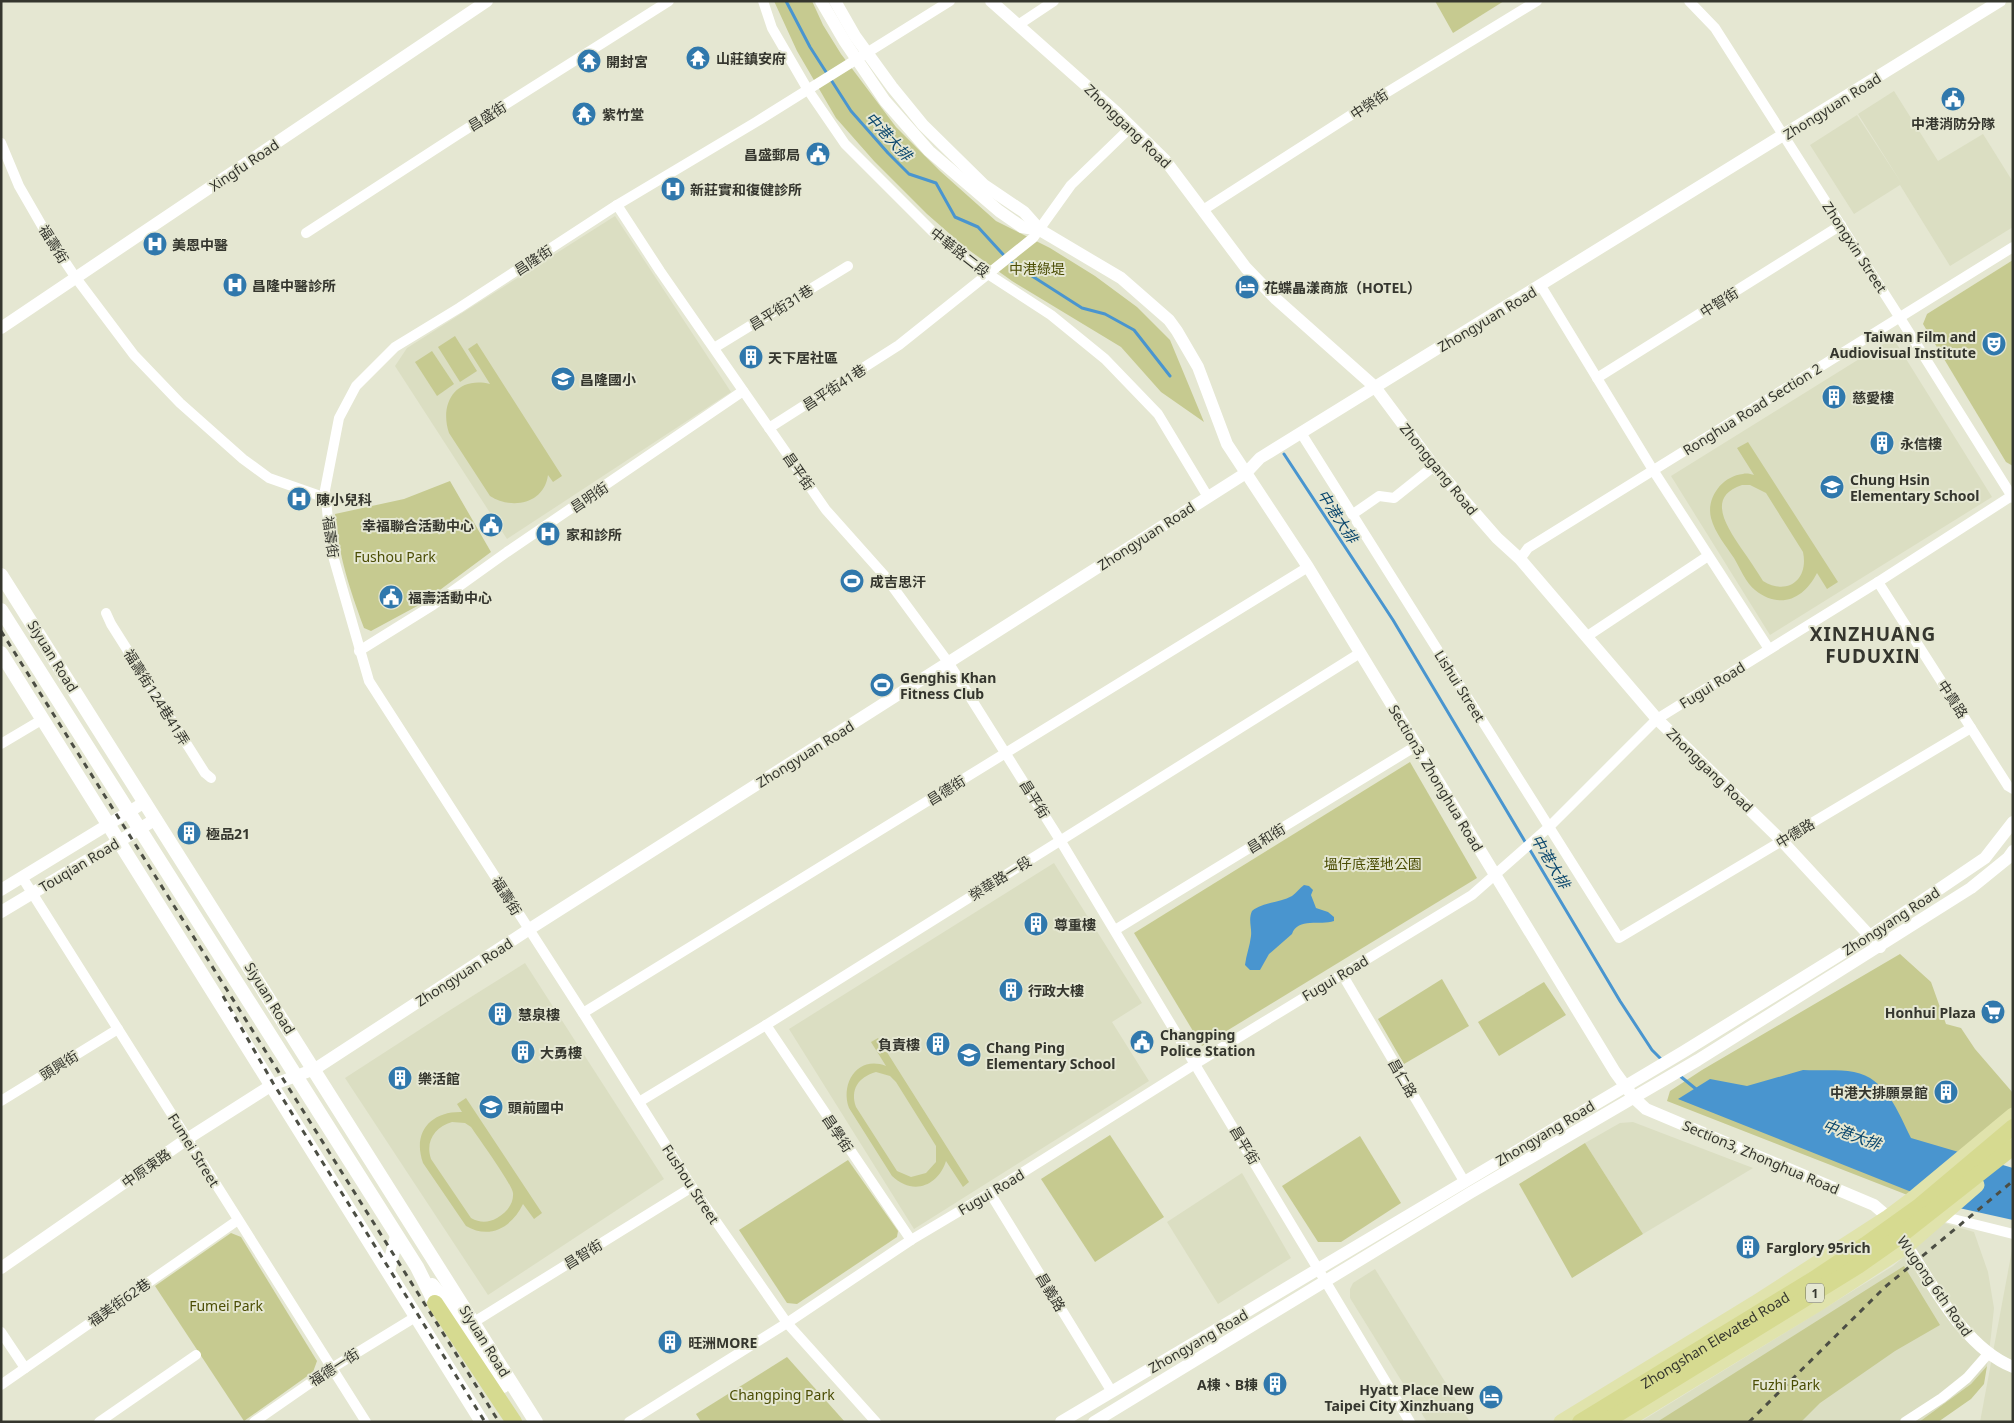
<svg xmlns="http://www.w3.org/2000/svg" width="2014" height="1423" viewBox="0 0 2014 1423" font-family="'Noto Sans','Noto Sans TC',sans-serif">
	<rect width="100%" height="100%" fill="#e5e7d2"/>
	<g fill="#dbdec2">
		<path d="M1894,91L1938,161L1983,134L2013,182V227L1950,266L1900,185L1854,214L1810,145L1857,115L1902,184L1858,114Z"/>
		<path d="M615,216L731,392L507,539L395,366L407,348Z"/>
		<path d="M1893,338L1992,497L1770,635L1671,476Z"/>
		<path d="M1054,863L1142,1003L1112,1022L1149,1081L914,1229L789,1029Z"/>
		<path d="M525,963L664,1179L488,1295L345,1078L447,1012Z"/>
		<path d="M1633,1122L1753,1168L1643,1234L1585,1143L1620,1123Z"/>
		<path d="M1242,1173L1291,1258L1218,1304L1167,1222Z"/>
		<path d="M1944,1223L1974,1232L1988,1272L1994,1308L1991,1336L1987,1366L1971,1384L1919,1422H1640L1893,1266Z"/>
		<path d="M2012,1250L2013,1422H1980Z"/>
		<path d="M1375,1269L1470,1422H1427L1350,1298V1289L1353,1283Z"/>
	</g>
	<g fill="#c6ca90" fill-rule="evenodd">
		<path d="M774,1H812L823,25L841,54L896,127L940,171L996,221L1050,248L1095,276L1137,307L1170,340L1204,422L1161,392L1121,347L1012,281L966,248L927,214L874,161L836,118L797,51Z"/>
		<path d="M1435,1H1504L1453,33Z"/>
		<path d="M2013,260V466L2006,462L1923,324L1927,314Z"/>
		<path d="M455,336L477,371L460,382L438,347Z"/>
		<path d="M477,343L562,476L553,482L548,475C544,504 512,510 490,496L449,433C439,403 456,376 490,384L468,349Z"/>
		<path d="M432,351L454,384L437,396L415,362Z"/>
		<path d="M1748,442L1838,582L1827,589L1817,573C1804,599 1780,610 1755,590C1746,583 1740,568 1734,558C1726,546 1715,533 1711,518C1706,498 1722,476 1743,474C1746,473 1751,474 1754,475L1737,448ZM1742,485H1750L1766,493L1803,552C1809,580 1787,596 1763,581C1756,570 1749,559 1741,548C1728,528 1705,497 1742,485Z"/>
		<path d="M450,481L491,552L421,604L371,631L364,628C349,587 339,557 335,514L404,499Z"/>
		<path d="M1410,762L1477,878L1202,1046L1134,933Z"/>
		<path d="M1900,954L1931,982L1946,1024L1961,1028L1975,1049L2013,1093V1107L1910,1196L1667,1101L1670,1091L1702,1070Z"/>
		<path d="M1442,979L1469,1026L1404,1064L1378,1019Z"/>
		<path d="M1544,982L1566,1015L1499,1056L1478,1022Z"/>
		<path d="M878,1038L969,1182L963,1187L946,1161C938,1186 913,1196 892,1176L849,1108C840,1083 858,1055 886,1066L871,1042ZM876,1072L890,1076L896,1082L936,1146V1162L926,1173L911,1177L897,1171L856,1107C850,1090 858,1077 876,1072Z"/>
		<path d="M466,1098L542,1213L534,1219L523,1204C512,1227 490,1240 466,1226L423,1163C412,1132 431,1111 462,1112L457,1104ZM452,1122L465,1123L471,1127C479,1139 512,1184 513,1193C514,1204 506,1213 497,1218C488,1223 480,1223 471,1218L431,1159C425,1141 435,1127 452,1122Z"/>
		<path d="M1110,1135L1164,1217L1095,1262L1041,1179Z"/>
		<path d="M1360,1136L1401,1203L1341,1242H1318L1282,1186Z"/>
		<path d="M1585,1143L1643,1234L1572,1278L1519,1184Z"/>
		<path d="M848,1160L898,1231L897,1237L797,1304L787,1303L739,1230Z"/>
		<path d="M231,1233L241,1237L317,1361L313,1372L244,1421L155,1286Z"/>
		<path d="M1904,1266L1940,1325L1895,1351L1820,1403L1801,1422H1657Z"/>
		<path d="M787,1357L845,1422H701L696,1414Z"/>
		<path d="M1987,1366L1984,1384L1971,1399L1938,1422H1919L1971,1384Z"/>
	</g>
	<g fill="#4995cf">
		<path d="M1304,885L1309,886L1313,890L1311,895L1316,908L1328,912L1334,917V921C1320,926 1298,917 1292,934L1269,954L1260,970H1250L1245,965C1246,955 1250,946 1251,936C1252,927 1248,920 1252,911C1263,902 1279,903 1292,896C1296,893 1300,888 1304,885Z"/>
		<path d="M1803,1070C1819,1071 1838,1069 1854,1072C1886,1078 1898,1112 1911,1138L2013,1168V1220L1959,1208L1909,1191L1678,1099L1710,1079L1747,1086Z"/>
	</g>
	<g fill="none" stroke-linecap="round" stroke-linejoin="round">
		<g stroke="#4995cf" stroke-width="3">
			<path d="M786,1L810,47L851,111L888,153L909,174L936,183L955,217L978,227L1010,262L1082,308L1105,314L1134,330L1170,376"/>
			<path d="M1284,454L1393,620L1620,1001L1652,1050L1662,1060"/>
			<path d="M1680,1076L1696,1089"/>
		</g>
		<g stroke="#fff" stroke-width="10">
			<path d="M763,1L772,28L808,90L845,144L932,231L988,274L1051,315L1105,359L1158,414L1208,497"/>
			<path d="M1689,1L1715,28L1900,318L2013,498"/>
			<path d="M1018,25L1054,1"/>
			<path d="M1,143L19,186L49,238L76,278L134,355L180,403L243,459L269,478L326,498"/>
			<path d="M617,205L660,271L826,510L884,575L948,662L1060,840L1410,1422"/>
			<path d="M1203,210L1376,99L1537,1"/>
			<path d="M306,233L457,135L669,1"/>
			<path d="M1541,286L1653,470L1769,649"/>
			<path d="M714,348L848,266"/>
			<path d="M1597,378L1841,225"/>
			<path d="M769,428L899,345L1033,238L1071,185L1131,127"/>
			<path d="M1301,433L1619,938L1971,728"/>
			<path d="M1353,514L1379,496L1394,498L1434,466"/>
			<path d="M1520,559L1528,548L2013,247"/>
			<path d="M1878,582L2008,786L2013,789"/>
			<path d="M106,613L111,624L205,773L211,778"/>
			<path d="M1586,637L1708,556"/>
			<path d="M359,651L433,605L507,552L743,391"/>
			<path d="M1,744L43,719"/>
			<path d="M22,877L366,1422"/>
			<path d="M1115,930L1416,746"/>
			<path d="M1342,974L1464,1181"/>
			<path d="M583,1013L1308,567"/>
			<path d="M766,1025L911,1240"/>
			<path d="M1,1101L118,1029"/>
			<path d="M639,1102L766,1025L1360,653"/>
			<path d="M990,1193L1112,1392"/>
			<path d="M1941,1216L2013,1234"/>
			<path d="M474,1322L692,1187"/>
			<path d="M1,1332L25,1368"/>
			<path d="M1,1385L238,1220"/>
			<path d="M99,1422L196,1355"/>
			<path d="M254,1422L332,1368L417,1316"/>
			<path d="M629,1422L787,1323L911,1240L990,1193L1195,1064L1472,895L1549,827L1657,719L1878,582L2013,495"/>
			<path d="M876,1422L787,1323L692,1187L583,1013L369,681L331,549L325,490L339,418L356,386L395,347L459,308L617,205L756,122L950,1"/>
			<path d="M1905,1422L1942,1398L1967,1378L1988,1354"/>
		</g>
		<g stroke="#fff" stroke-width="12">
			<path d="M821,1L845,42L885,101L929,151L999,211L1022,227L1040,230L1121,278L1169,320L1177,331L1198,367L1227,444L1308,567L1615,1072L1634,1098L1646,1109L1874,1205L1888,1217"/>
			<path d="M835,1L855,36L892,87L923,125L984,185L1024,212L1040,230"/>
			<path d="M991,1L1116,112L1165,160L1246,268L1276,299L1375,387L1434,466L1497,538L1520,559L1657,719L1782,841L1880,947"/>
			<path d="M1,328L487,1"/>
			<path d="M1,890L145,802"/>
			<path d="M1,912L156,819"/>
			<path d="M1907,1246C1934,1287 1965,1348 2013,1367"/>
			<path d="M1,1268L187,1139L272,1085L315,1069L528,930L1246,473L1260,458L2000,1"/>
			<path d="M1061,1422L1683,1052L1870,936L1985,858L2013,822"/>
			<path d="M1094,1422L1470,1193L1698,1060L1971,888L2008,858L2013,851"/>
		</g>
		<g stroke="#fff" stroke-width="14">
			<path d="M1,575L536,1422"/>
			<path d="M1,610L417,1267L439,1311"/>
			<path d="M1,653L482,1422"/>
			<path d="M388,1271L397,1236"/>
			<path d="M432,1285L460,1318L503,1386"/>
		</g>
		<g stroke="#e0e3ac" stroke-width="15">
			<path d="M1561,1422L1755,1303L1888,1217L1912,1199L2013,1115"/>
			<path d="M1624,1422L1821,1302L1907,1246L1977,1185"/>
		</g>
		<g stroke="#d6da90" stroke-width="16">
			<path d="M435,1303L514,1422"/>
			<path id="s1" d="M1580,1422L1817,1277L1865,1245L1918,1207L2013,1127"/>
			<path d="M1605,1422L1858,1266L1895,1240L2013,1147"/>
		</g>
		<g stroke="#4c4e44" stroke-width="3" stroke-dasharray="6 6" stroke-linecap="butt">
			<path d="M1,631L499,1422"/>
			<path d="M223,996L273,1083L485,1422"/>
			<path d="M1749,1422L1885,1287L2013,1181"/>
		</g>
	</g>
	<defs>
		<symbol id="temple-disc" viewBox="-11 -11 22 22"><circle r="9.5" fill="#3078ac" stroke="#e5e7d2"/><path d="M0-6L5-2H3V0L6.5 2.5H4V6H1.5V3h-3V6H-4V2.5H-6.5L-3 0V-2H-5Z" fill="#fff"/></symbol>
		<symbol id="civic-disc" viewBox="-11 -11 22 22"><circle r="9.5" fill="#3078ac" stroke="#e5e7d2"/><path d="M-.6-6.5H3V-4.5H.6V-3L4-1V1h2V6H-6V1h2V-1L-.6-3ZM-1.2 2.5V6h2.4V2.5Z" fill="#fff"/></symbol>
		<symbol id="hospital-disc" viewBox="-11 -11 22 22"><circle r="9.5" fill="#3078ac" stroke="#e5e7d2"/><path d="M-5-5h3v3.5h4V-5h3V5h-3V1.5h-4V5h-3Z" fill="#fff"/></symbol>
		<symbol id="hotel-disc" viewBox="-11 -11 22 22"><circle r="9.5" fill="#3078ac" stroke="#e5e7d2"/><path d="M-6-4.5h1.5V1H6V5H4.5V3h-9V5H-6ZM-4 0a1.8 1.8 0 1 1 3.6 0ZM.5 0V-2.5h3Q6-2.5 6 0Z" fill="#fff"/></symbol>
		<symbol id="theatre-disc" viewBox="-11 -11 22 22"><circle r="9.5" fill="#3078ac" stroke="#e5e7d2"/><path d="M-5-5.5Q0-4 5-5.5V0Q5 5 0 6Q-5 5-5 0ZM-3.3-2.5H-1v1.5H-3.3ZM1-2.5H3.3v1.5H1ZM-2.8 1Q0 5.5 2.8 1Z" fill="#fff"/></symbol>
		<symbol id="building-disc" viewBox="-11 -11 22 22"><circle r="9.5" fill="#3078ac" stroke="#e5e7d2"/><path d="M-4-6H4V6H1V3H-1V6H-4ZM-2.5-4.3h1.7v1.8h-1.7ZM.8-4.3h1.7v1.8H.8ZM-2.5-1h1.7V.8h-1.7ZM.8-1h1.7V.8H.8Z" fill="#fff"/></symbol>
		<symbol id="school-disc" viewBox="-11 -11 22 22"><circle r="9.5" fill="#3078ac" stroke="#e5e7d2"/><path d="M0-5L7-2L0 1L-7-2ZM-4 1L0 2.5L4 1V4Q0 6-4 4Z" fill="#fff"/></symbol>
		<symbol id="stadium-disc" viewBox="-11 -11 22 22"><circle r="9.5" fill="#3078ac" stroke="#e5e7d2"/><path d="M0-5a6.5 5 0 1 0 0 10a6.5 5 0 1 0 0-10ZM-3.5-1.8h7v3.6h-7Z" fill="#fff"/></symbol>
		<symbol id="supermarket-disc" viewBox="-11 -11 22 22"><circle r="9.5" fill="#3078ac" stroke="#e5e7d2"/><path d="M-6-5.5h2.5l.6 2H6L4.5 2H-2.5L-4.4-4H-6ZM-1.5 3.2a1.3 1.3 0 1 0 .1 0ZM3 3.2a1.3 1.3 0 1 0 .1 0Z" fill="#fff"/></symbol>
	</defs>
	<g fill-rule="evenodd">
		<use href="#temple-disc" x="684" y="44" width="28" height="28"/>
		<use href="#temple-disc" x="575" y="47" width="28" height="28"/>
		<use href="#civic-disc" x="1939" y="85" width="28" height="28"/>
		<use href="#temple-disc" x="570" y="100" width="28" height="28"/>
		<use href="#civic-disc" x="804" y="140" width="28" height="28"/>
		<use href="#hospital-disc" x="659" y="175" width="28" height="28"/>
		<use href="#hospital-disc" x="141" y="230" width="28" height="28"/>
		<use href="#hospital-disc" x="221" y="271" width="28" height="28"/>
		<use href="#hotel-disc" x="1233" y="273" width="28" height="28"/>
		<use href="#theatre-disc" x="1980" y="330" width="28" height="28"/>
		<use href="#building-disc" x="737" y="343" width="28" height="28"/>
		<use href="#school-disc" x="549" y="365" width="28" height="28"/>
		<use href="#building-disc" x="1820" y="383" width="28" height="28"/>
		<use href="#building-disc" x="1868" y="429" width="28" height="28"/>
		<use href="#school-disc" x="1818" y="473" width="28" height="28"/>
		<use href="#hospital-disc" x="285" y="485" width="28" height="28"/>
		<use href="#civic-disc" x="477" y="511" width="28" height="28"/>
		<use href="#hospital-disc" x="534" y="520" width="28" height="28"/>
		<use href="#stadium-disc" x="838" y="567" width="28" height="28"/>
		<use href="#civic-disc" x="377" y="583" width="28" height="28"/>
		<use href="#stadium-disc" x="868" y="671" width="28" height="28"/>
		<use href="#building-disc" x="175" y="819" width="28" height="28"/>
		<use href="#building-disc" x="1022" y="910" width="28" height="28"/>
		<use href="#building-disc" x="997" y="976" width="28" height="28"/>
		<use href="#supermarket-disc" x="1979" y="998" width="28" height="28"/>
		<use href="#building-disc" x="486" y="1000" width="28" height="28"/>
		<use href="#civic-disc" x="1128" y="1028" width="28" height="28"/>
		<use href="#building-disc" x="924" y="1030" width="28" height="28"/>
		<use href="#building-disc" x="509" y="1038" width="28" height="28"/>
		<use href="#school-disc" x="955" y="1041" width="28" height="28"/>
		<use href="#building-disc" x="386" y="1064" width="28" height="28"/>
		<use href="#building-disc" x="1932" y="1078" width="28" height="28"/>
		<use href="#school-disc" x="477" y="1093" width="28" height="28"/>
		<use href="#building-disc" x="1734" y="1233" width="28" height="28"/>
		<use href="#building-disc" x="656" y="1328" width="28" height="28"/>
		<use href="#building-disc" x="1261" y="1370" width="28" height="28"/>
		<use href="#hotel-disc" x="1477" y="1383" width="28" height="28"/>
	</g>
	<g text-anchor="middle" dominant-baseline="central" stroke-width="4" stroke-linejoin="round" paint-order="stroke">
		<rect fill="#e5e7d2" stroke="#6a6b5f" stroke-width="1" x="1806" y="1283.5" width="18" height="19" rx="4"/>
		<g font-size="12" font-weight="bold" fill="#35362e">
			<text x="1815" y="1293">1</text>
		</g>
		<g font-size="14" font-weight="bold" fill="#35362e" stroke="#e5e7d2" text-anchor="start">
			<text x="716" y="58">山莊鎮安府</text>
			<text x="606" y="61">開封宮</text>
			<text x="602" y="114">紫竹堂</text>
			<text x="1953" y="123" text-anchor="middle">中港消防分隊</text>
			<text x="800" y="154" text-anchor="end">昌盛郵局</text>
			<text x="690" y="189">新莊實和復健診所</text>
			<text x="172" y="244">美恩中醫</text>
			<text x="252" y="285">昌隆中醫診所</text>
			<text x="1264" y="287">花蝶晶漾商旅（HOTEL）</text>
			<text x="1976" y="336" text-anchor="end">Taiwan Film and<tspan x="1976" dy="16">Audiovisual Institute</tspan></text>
			<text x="768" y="357">天下居社區</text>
			<text x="580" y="379">昌隆國小</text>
			<text x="1852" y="397">慈愛樓</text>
			<text x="1900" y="443">永信樓</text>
			<text x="1850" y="479">Chung Hsin<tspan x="1850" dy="16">Elementary School</tspan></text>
			<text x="316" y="499">陳小兒科</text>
			<text x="474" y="525" text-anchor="end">幸福聯合活動中心</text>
			<text x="566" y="534">家和診所</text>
			<text x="870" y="581">成吉思汗</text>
			<text x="408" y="597">福壽活動中心</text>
			<text x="900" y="677">Genghis Khan<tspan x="900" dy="16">Fitness Club</tspan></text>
			<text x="206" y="833">極品21</text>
			<text x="1054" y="924">尊重樓</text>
			<text x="1028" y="990">行政大樓</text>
			<text x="1976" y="1012" text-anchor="end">Honhui Plaza</text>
			<text x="518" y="1014">慧泉樓</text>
			<text x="1160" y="1034">Changping<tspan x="1160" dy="16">Police Station</tspan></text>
			<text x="920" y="1044" text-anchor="end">負責樓</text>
			<text x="986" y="1047">Chang Ping<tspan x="986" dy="16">Elementary School</tspan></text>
			<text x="540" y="1052">大勇樓</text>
			<text x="418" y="1078">樂活館</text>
			<text x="1928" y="1092" text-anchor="end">中港大排願景館</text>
			<text x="508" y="1107">頭前國中</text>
			<text x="1766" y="1247">Farglory 95rich</text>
			<text x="688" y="1342">旺洲MORE</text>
			<text x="1258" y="1384" text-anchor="end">A棟、B棟</text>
			<text x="1474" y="1389" text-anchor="end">Hyatt Place New<tspan x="1474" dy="16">Taipei City Xinzhuang</tspan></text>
		</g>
		<g font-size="14" fill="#35362e" stroke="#e5e7d2">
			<text transform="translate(1369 104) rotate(-33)">中榮街</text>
			<text transform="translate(1832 106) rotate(-32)">Zhongyuan Road</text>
			<text transform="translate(487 116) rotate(-32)">昌盛街</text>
			<text transform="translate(1128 126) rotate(44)">Zhonggang Road</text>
			<text transform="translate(244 165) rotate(-34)">Xingfu Road</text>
			<text transform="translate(54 244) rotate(58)">福壽街</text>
			<text transform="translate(1855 247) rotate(57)">Zhongxin Street</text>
			<text transform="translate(960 252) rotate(38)">中華路二段</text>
			<text transform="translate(533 260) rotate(-33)">昌隆街</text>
			<text transform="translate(1719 302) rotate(-32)">中智街</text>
			<text transform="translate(781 307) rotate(-32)">昌平街31巷</text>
			<text transform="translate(1487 319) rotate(-31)">Zhongyuan Road</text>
			<text transform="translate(834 387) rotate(-33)">昌平街41巷</text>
			<text transform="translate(1752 409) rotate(-32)">Ronghua Road Section 2</text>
			<text transform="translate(1439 469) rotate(51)">Zhonggang Road</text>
			<text transform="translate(799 471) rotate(55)">昌平街</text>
			<text transform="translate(589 497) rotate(-34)">昌明街</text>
			<text transform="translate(1146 536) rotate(-33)">Zhongyuan Road</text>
			<text transform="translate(331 537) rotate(82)">福壽街</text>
			<text transform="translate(53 656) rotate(58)">Siyuan Road</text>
			<text transform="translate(1712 685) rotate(-32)">Fugui Road</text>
			<text transform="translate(1460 686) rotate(58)">Lishui Street</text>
			<text transform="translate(157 697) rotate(58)">福壽街124巷41弄</text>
			<text transform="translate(1953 699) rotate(57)">中貴路</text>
			<text transform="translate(805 754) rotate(-32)">Zhongyuan Road</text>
			<text transform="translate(1710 770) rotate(44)">Zhonggang Road</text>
			<text transform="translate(1436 778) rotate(59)">Section3, Zhonghua Road</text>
			<text transform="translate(946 790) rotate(-32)">昌德街</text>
			<text transform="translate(1035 799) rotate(58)">昌平街</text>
			<text transform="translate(1795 833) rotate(-31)">中德路</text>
			<text transform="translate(1266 838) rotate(-32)">昌和街</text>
			<text transform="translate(79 865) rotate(-31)">Touqian Road</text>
			<text transform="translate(1000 878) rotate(-32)">榮華路一段</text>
			<text transform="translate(507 896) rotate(58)">福壽街</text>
			<text transform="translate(1891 921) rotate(-33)">Zhongyang Road</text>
			<text transform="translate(464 972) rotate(-33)">Zhongyuan Road</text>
			<text transform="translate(1335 978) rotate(-31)">Fugui Road</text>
			<text transform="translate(270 998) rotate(58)">Siyuan Road</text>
			<text transform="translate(59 1065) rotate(-32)">頭興街</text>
			<text transform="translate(1403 1078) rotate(60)">昌仁路</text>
			<text transform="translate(838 1133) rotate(56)">昌學街</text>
			<text transform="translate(1545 1133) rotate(-31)">Zhongyang Road</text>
			<text transform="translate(1245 1145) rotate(59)">昌平街</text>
			<text transform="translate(194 1150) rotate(58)">Fumei Street</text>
			<text transform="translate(1761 1157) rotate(23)">Section3, Zhonghua Road</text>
			<text transform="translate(146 1168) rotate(-35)">中原東路</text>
			<text transform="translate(691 1184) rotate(57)">Fushou Street</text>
			<text transform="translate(991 1192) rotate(-31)">Fugui Road</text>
			<text transform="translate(583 1254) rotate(-32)">昌智街</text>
			<text transform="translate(1935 1286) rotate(55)">Wugong 6th Road</text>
			<text transform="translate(1051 1292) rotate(59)">昌義路</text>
			<text transform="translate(119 1302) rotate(-35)">福美街62巷</text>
			<text stroke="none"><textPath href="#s1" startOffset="158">Zhongshan Elevated Road</textPath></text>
			<text transform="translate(485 1341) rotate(58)">Siyuan Road</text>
			<text transform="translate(1198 1341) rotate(-30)">Zhongyang Road</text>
			<text transform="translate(334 1367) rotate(-33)">福德一街</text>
		</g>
		<g font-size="14" fill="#4b4d04" stroke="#e5e7d2">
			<text x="1037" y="268">中港綠堤</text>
			<text x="395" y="556">Fushou Park</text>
			<text x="1373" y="863">塭仔底溼地公園</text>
			<text x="226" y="1305">Fumei Park</text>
			<text x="1786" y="1384">Fuzhi Park</text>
			<text x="782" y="1394">Changping Park</text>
		</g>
		<g font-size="15" font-style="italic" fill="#0b476d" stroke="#e5e7d2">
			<text transform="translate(889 136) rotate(47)">中港大排</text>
			<text transform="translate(1338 516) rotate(57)">中港大排</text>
			<text transform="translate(1551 861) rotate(59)">中港大排</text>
			<text transform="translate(1852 1134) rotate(20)">中港大排</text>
		</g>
		<g font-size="19" font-weight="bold" letter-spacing="1" fill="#35362e" stroke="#e5e7d2">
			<text x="1873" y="634">XINZHUANG<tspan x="1873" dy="22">FUDUXIN</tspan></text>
		</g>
	</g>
	<rect width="2014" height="1423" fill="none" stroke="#35362e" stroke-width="5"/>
</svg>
